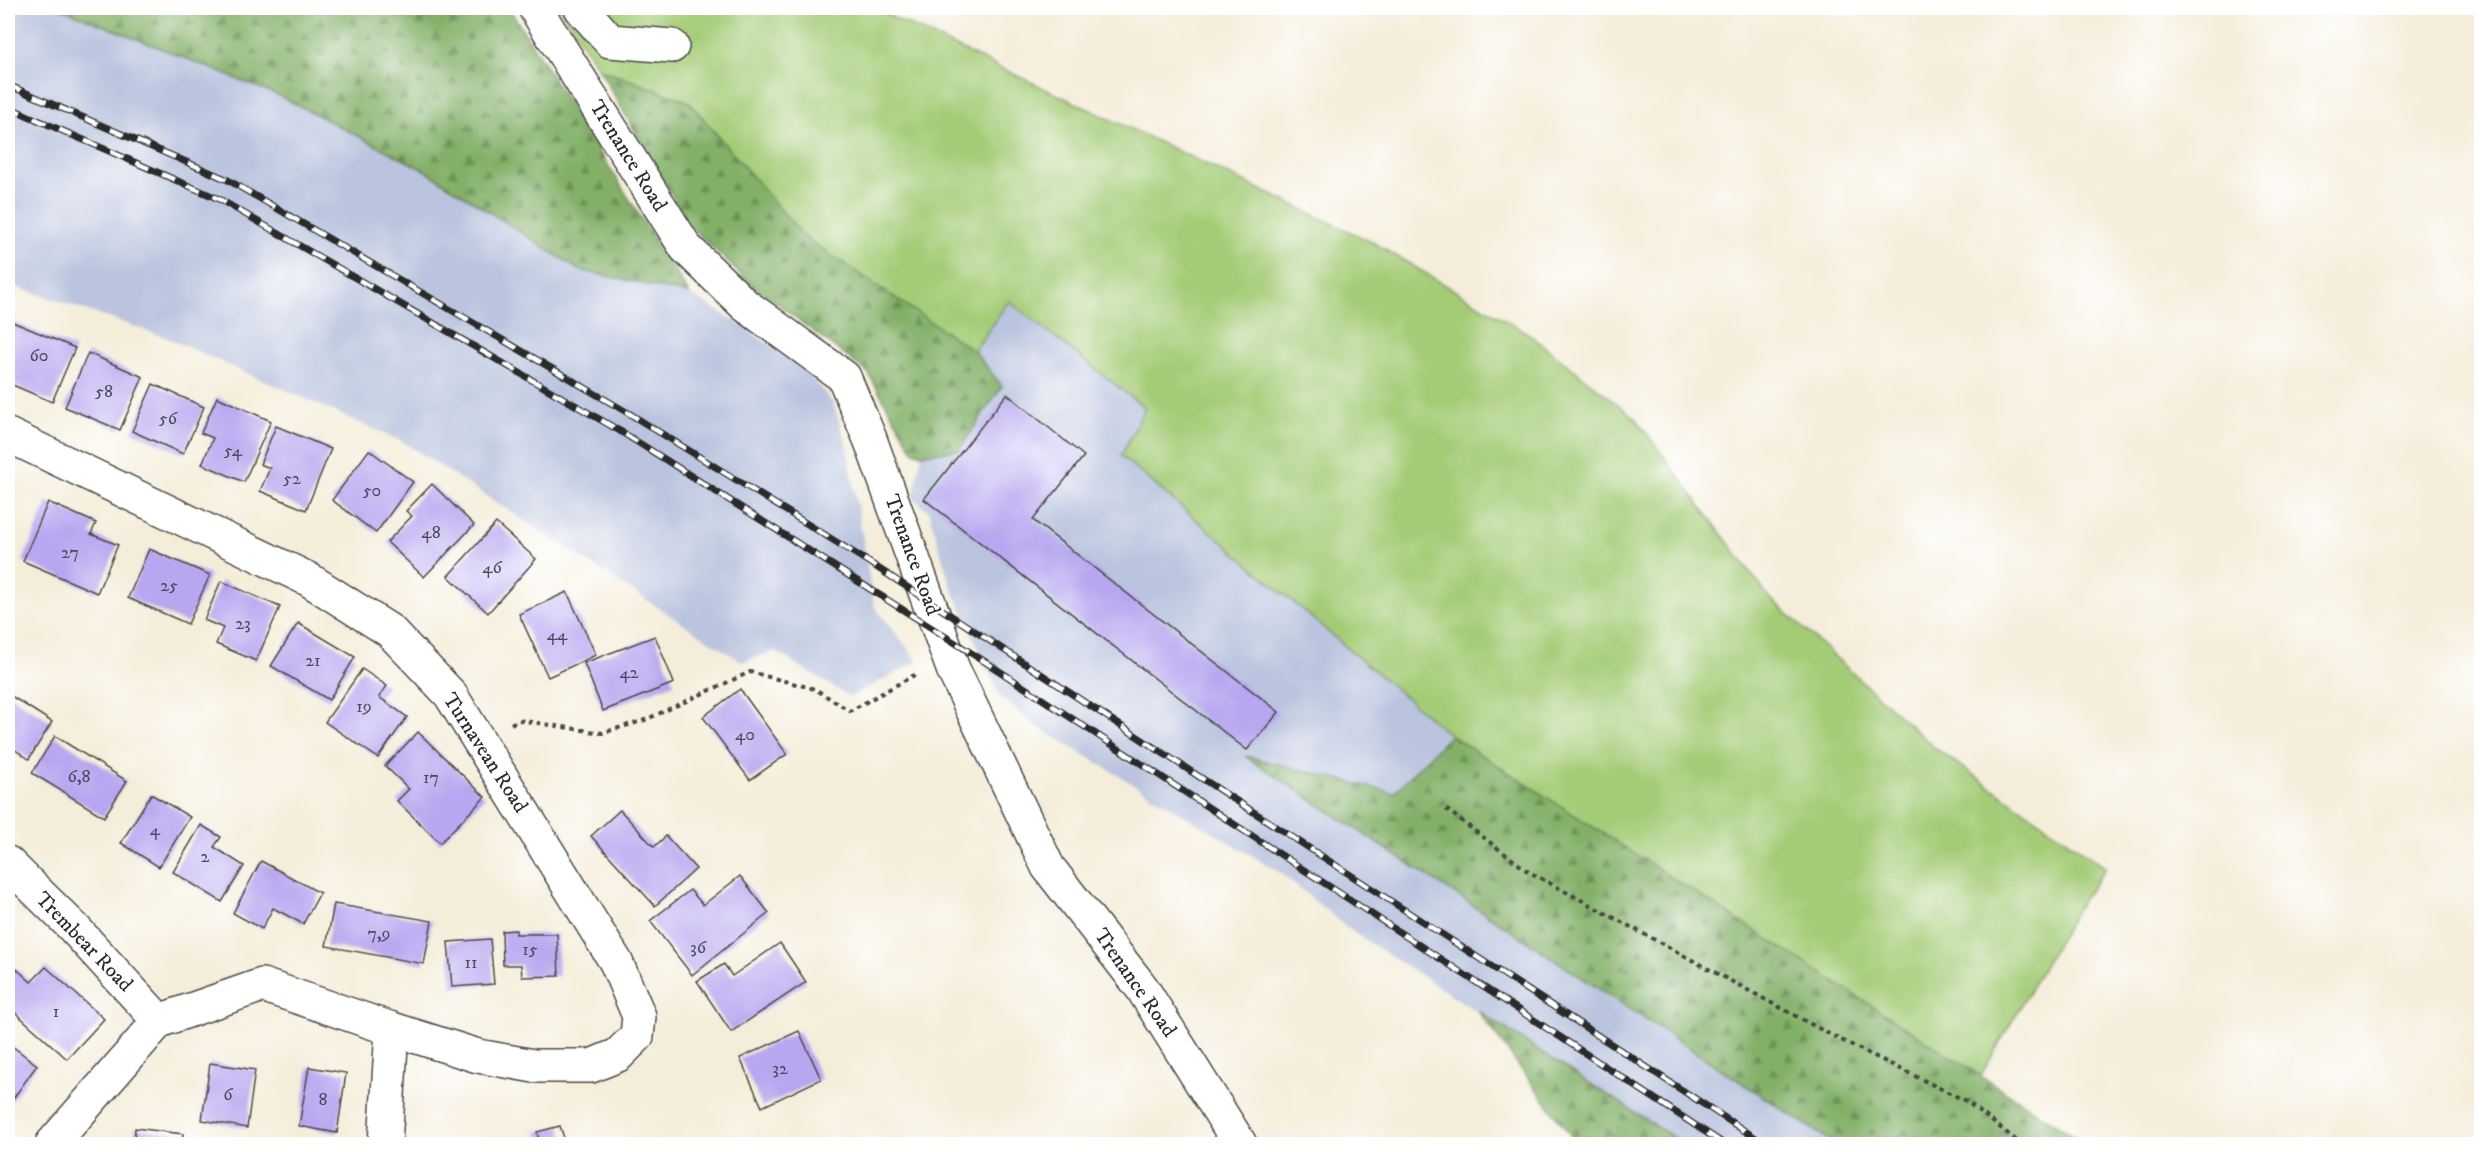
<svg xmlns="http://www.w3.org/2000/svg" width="2489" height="1152" viewBox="0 0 2489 1152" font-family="'IM FELL DW Pica',serif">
	<defs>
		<pattern id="forest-firs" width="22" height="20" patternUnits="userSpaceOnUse" patternTransform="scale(1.5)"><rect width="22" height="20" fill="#83b068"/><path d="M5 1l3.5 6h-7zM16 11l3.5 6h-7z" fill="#6b8f56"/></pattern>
	</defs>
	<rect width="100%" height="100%" fill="#fff"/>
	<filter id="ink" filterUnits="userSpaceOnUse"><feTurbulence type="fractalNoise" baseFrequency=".0167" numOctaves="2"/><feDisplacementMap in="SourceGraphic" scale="12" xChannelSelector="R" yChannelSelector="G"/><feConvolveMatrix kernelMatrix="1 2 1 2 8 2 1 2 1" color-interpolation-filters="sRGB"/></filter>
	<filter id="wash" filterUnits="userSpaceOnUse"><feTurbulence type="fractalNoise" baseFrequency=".008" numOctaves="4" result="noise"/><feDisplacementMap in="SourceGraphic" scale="24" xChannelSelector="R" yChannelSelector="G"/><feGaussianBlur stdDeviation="1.35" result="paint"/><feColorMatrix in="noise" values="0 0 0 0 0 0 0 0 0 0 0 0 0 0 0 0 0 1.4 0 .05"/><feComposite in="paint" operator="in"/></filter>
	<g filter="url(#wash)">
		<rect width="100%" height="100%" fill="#f4edd9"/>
		<g fill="#bac4de">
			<path d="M8,8H60L282,97L426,171L579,270L689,294L745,327L809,374L833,403L847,445L874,606L918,661L850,697L775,651L742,662L403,442L165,337L8,284Z"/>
			<path d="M714,165L921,243L1160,381L1121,456L1450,735L1394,794L1247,757L1835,1144H1684L1353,932L1279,872L1033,724L1000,697L950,584L929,511L913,498L922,454L913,451L911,421Z"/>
		</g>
		<path fill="#a4cc77" stroke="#687c51" stroke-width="1.5" d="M559,8H873L1374,243L1529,334L1635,418L1768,596L1935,748L2106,868L2081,902L1980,1077L1450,735L1121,456L1145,408L1009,301L974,351L803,236L689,102L599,69Z"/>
		<g fill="url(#forest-firs)" stroke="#576e4a" stroke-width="1.5">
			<path d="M60,8H509L689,294L579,270L426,171L282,97Z"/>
			<path d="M599,69L689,102L803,236L974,351L1002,386L959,450L922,454L913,451L868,373L746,280L689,225Z"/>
			<path d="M1450,735L2087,1144H1835L1245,756L1394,793Z"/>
			<path d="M1478,1011L1684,1144H1577Z"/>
		</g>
		<g id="blocks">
			<g fill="#b8a7f0">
				<path d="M8,320L75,348L52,402L8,383L11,367L8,365Z"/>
				<path d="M88,353L143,377L120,430L65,407Z"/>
				<path d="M153,384L204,407L183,454L132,431Z"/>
				<path d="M1007,394L1084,456L1033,520L1279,712L1247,750L924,499Z"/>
				<path d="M217,397L271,421L244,482L202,464L213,438L201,433Z"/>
				<path d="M276,426L331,449L306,510L260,491L270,468L260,464Z"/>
				<path d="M369,450L413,482L376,533L332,500Z"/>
				<path d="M432,484L474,525L424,577L387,542L412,516L406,511Z"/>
				<path d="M48,502L96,523L91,534L118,545L97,593L23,561Z"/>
				<path d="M496,523L536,559L488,613L448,576Z"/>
				<path d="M149,549L210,575L188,624L128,598Z"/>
				<path d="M221,581L280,607L256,661L216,644L223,628L204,620Z"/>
				<path d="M567,592L596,655L548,677L519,614Z"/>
				<path d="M298,623L355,657L329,700L271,666Z"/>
				<path d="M655,636L674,683L603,711L584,663Z"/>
				<path d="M362,669L387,686L379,697L407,717L378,758L325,722Z"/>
				<path d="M740,689L787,754L750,780L703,717Z"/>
				<path d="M8,694L52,722L29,759L8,745Z"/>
				<path d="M418,732L485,797L440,843L397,801L409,789L385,766Z"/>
				<path d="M55,736L127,781L104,817L32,773Z"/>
				<path d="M151,794L190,817L159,867L121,843Z"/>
				<path d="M620,810L654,847L666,836L696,869L655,906L591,836Z"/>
				<path d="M201,825L221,837L214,847L244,866L222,902L173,872Z"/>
				<path d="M261,861L320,893L303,924L273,908L262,929L233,913Z"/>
				<path d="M740,876L769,913L692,975L650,921L690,890L703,905Z"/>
				<path d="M334,904L432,921L424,964L326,946Z"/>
				<path d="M516,930V934H557L559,976L522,977L521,965H503L502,931Z"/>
				<path d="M490,939L494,984L452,987L448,942Z"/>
				<path d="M780,943L806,982L731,1032L697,981L724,964L732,976Z"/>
				<path d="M9,962L31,982L46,967L104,1019L67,1059L8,1006Z"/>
				<path d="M799,1031L821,1079L762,1107L740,1058Z"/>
				<path d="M8,1043L37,1065L8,1106Z"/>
				<path d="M210,1063L255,1070L247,1128L202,1120Z"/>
				<path d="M309,1067L346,1073L337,1133L299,1126Z"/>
				<path d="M560,1126L566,1144H540L537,1132Z"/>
				<path d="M135,1128L183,1134L182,1144H134Z"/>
			</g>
		</g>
	</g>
	<g filter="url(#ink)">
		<use href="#blocks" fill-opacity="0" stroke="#494845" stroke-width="1.5"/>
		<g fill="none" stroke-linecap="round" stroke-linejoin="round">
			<defs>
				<g id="minor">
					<path d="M535,8L686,248L745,305L844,377L870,439L953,669L1048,867L1142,988L1240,1144"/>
					<path d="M581,8L610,41L672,46"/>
					<path d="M8,435L308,579L390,631L450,694L616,962L639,1016L637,1036L618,1055L591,1066H534L478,1056L392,1029L262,985L159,1021L52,1144"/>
					<path d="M8,863L73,927L159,1021"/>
					<path d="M385,1144L392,1029"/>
				</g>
			</defs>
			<use href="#minor" stroke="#494845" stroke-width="36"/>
			<g stroke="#494845" stroke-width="4" stroke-dasharray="4.5 4.5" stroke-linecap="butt">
				<path d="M511,724L518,720L602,733L645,720L750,672L815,689L850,711L918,673"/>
				<path d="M1446,809L1529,872L1831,1035L1966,1101L2021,1144"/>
			</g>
			<use href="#minor" stroke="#fff" stroke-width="33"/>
			<defs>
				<g id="rail">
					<path d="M8,85L228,180L630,414L867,561L1765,1144"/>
					<path d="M8,107L219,199L620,431L984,661L1724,1144"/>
				</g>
			</defs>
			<use href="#rail" stroke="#2b2b2b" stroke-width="7"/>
			<use href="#rail" stroke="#fff" stroke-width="4.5" stroke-dasharray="14" stroke-linecap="butt"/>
		</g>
	</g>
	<g text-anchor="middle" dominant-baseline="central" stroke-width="5" stroke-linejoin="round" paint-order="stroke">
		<g font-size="18" fill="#4e4a5c">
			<text x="39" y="356">60</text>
			<text x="104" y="392">58</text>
			<text x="168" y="419">56</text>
			<text x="233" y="451">54</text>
			<text x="292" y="479">52</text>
			<text x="372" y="491">50</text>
			<text x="431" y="533">48</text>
			<text x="70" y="553">27</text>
			<text x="492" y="568">46</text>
			<text x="169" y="586">25</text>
			<text x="243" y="624">23</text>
			<text x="557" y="635">44</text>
			<text x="313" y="661">21</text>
			<text x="629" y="673">42</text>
			<text x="364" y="707">19</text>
			<text x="745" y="735">40</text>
			<text x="79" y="777">6,8</text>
			<text x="431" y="778">17</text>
			<text x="155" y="830">4</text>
			<text x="205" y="857">2</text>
			<text x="379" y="934">7,9</text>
			<text x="698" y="948">36</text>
			<text x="530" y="950">15</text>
			<text x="471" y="963">11</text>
			<text x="56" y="1012">1</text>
			<text x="780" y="1069">32</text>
			<text x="228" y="1095">6</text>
			<text x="323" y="1100">8</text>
		</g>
		<g font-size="21" fill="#2b2b2b" stroke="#fff">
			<text transform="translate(628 156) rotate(58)">Trenance Road</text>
			<text transform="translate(912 555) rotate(70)">Trenance Road</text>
			<text transform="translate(485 753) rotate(57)">Turnavean Road</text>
			<text transform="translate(84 942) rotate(46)">Trembear Road</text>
			<text transform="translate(1135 983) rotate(55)">Trenance Road</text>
		</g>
	</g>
	<rect width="2489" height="1152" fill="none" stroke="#fff" stroke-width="30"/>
</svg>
